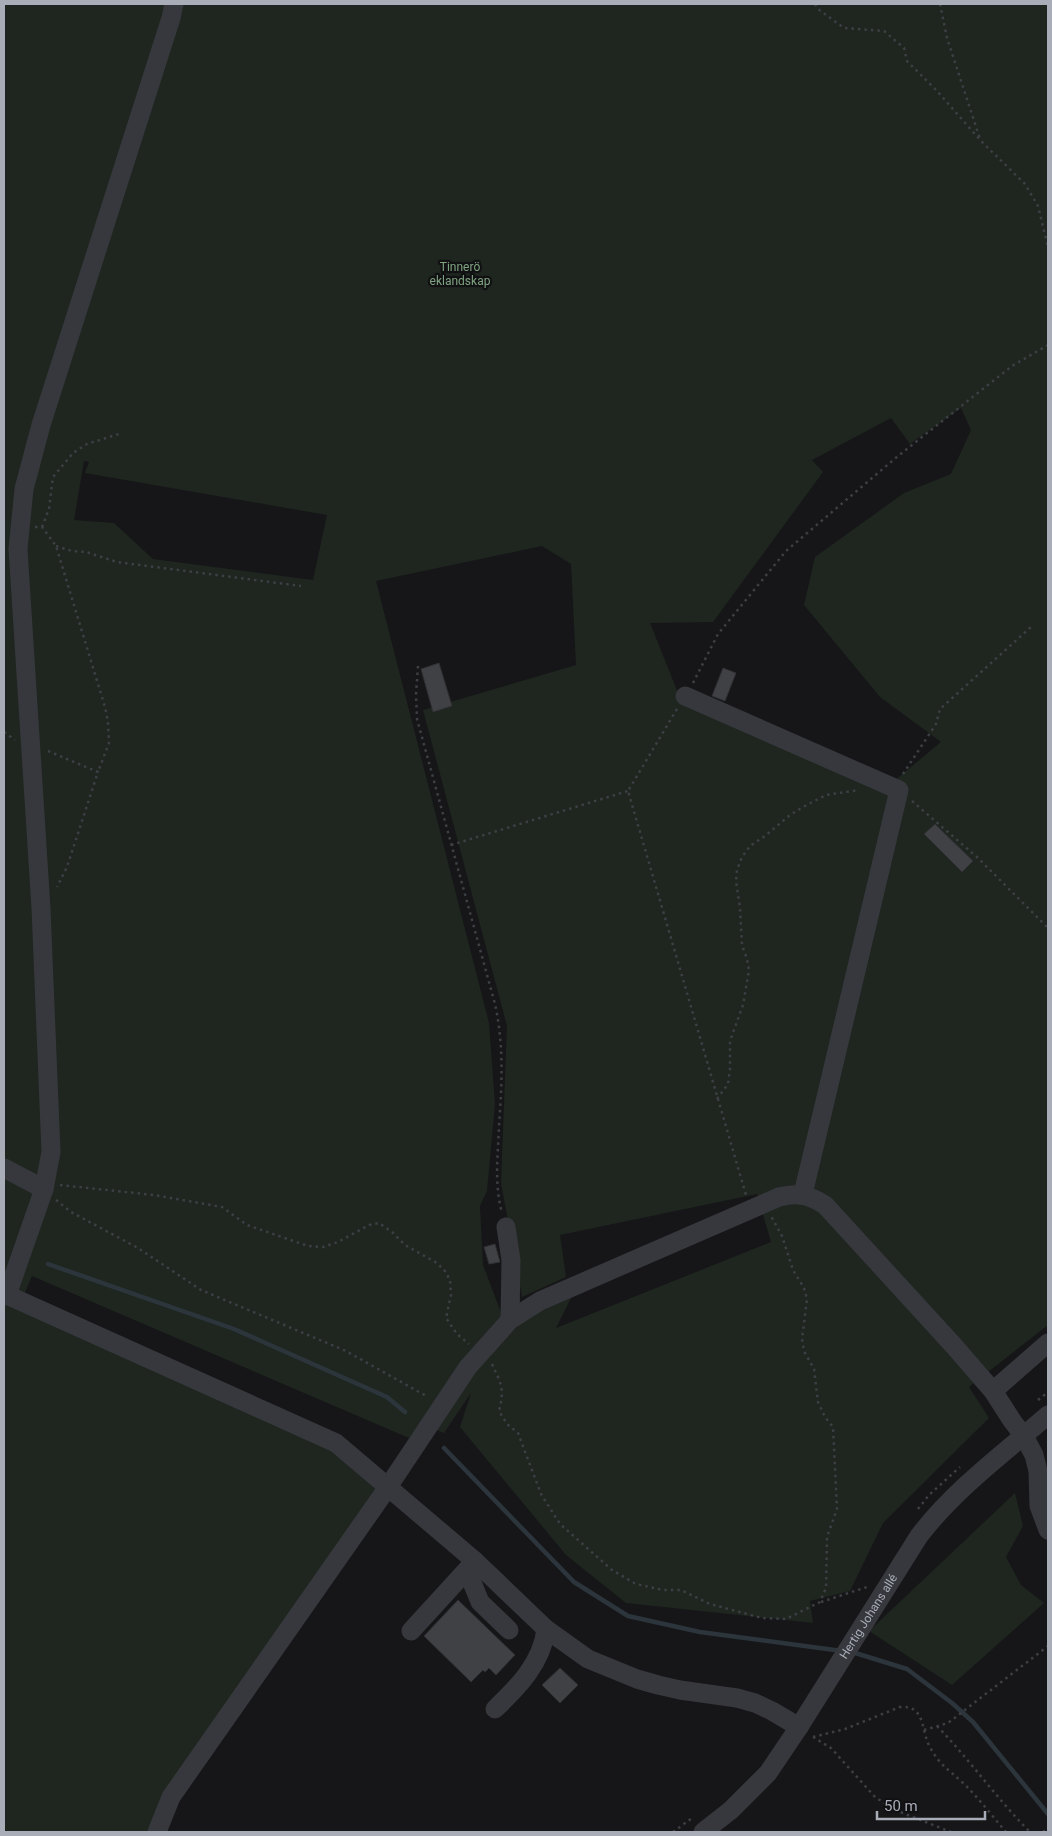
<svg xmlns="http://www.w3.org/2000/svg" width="1052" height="1836" viewBox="0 0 1052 1836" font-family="Roboto,sans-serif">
	<rect width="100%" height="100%" fill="#161618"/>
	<g fill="#1e261f" fill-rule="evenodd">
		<path d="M4,4H1048V1325L969,1387L989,1418L883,1523L850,1591L810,1601L813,1623L626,1603L566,1555L460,1427L471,1393L444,1433L434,1429L491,1350L526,1319L573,1294L556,1328L771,1242L757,1194L560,1235L566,1277L522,1297L501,1183L507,1026L423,710L576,665L571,564L542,546L376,581L489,1023L495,1104L487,1191L480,1206L483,1265L502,1315L409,1438L32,1276L24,1295L296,1420L387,1488L158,1832H4ZM961,408L971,430L951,474L904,493L815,557L804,605L880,697L941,742L888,786L680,698L650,623L713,622L823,472L812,460L891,418L910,444ZM84,461L89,462L85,473L327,515L313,580L153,559L114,523L74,520Z"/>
		<path d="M1015,1493L1023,1526L1006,1557L1021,1585L1044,1603L952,1685L869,1631Z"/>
	</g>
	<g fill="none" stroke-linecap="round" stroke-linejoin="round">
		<g stroke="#2c353c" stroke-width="4.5">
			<path d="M48,1264L234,1329L387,1397L405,1412"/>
			<path d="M444,1448L574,1582L628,1616L700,1632L842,1651"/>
			<path d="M852,1652L907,1669L952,1703L973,1722L1048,1814"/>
		</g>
	</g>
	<g fill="#404145" stroke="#303034">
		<path d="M439,663L452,706L433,712L421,669Z"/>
		<path d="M723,668L736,673L725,701L712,696Z"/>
		<path d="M935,824L973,861L962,872L924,834Z"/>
		<path d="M495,1244L500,1262L489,1264L484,1247Z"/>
		<path d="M458,1600L515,1655L496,1675L489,1668L485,1672L483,1670L471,1682L424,1636Z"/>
		<path d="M560,1668L578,1685L560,1703L542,1685Z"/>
	</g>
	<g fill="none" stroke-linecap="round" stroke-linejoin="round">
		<g stroke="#3d3f44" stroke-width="2.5" stroke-dasharray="2.5 4" stroke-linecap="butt">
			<path d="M815,4L818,9L844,28L884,31L904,48L907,61L937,91L981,141L1025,184L1038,206L1048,247"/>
			<path d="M940,4L947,38L980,139"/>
			<path d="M35,527H42L56,546L105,707L108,722L109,743L98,772"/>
			<path d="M42,527L49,509L53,477L73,453L87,444L122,433"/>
			<path d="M56,546L72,551L86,552L117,562L301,586"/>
			<path d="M418,666L416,694L417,719L495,1004C504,1045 502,1084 499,1126C498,1155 494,1184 502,1213"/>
			<path d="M693,683L718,634L786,551L898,456L1012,366L1048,345"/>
			<path d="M677,709L628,791L746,1195"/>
			<path d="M4,732L15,740"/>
			<path d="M48,751L98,772L67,867L57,887"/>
			<path d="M903,774L936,724L940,709L1031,627"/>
			<path d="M912,801L978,858L1048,928"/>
			<path d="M451,845L628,791"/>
			<path d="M717,1099L728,1084L730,1069V1041L743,1005L749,970L747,959L742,945L740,908L736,881L737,870L742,857L750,846L765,836L790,815L803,807L826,795L859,790"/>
			<path d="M60,1185L154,1195L222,1207L247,1225L308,1246L323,1247L338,1242L369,1225L379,1223L392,1232L405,1245L437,1263L445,1271L450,1280L451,1295L446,1318L457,1334L469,1344"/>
			<path d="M56,1200L71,1212L138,1248L201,1290L346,1351L428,1397"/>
			<path d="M492,1364C501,1384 505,1388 499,1411L507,1424L518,1433L541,1494L560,1524L612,1570L636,1584L663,1590H681L710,1604L762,1618L786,1619L820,1602L826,1588L827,1537L837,1509L833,1427L825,1417L818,1402L814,1369L804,1351L802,1339L807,1299L804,1288L793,1270L782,1236L771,1216"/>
			<path d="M1038,1400L1048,1392"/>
			<path d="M918,1509L929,1495L960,1467"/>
			<path d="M821,1602L867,1587"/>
			<path d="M937,1726C970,1760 997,1799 1030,1832"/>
			<path d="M924,1730L948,1723L1048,1646"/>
			<path d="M813,1737L845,1729L900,1707C927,1705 920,1732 931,1749C940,1765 949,1770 962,1782C978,1797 992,1816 1006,1832"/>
			<path d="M813,1737L831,1748L875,1797L895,1810L951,1832"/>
			<path d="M673,1832L692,1818"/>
			<path d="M1043,1832L1048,1828"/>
		</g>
		<g stroke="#37383d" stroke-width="19">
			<path d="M685,696L899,790L803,1194"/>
			<path d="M4,1168L44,1189"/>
			<path d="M506,1227L511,1260L510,1320"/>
			<path d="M7,1295L44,1189L51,1152L41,908L18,549L24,489L41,425L171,18L174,4"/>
			<path d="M4,1296L7,1295L336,1443L475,1561L546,1629L588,1659L637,1679L658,1685L680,1690L737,1698L755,1703L772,1711L799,1727"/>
			<path d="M993,1391L1048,1343"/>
			<path d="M467,1570L480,1602L509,1630"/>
			<path d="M411,1631L475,1561"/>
			<path d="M495,1709C518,1687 542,1663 546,1629"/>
			<path d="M157,1832L171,1797L388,1487L468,1367L510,1320L540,1301L779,1197C797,1192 809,1195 825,1205L954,1346L993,1391L1013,1422L1024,1436L1034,1455L1038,1471L1039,1506L1048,1530"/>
			<path id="s1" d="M703,1832L731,1810L768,1773L799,1727L919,1536C955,1489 1003,1454 1048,1415"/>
		</g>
	</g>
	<g text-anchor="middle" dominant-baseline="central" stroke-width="4.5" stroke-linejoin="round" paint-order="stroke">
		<g font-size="12" fill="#7fa381" stroke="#111113">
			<text x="460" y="267">Tinnerö<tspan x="460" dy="14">eklandskap</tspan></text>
		</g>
		<g font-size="12" fill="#a8adb8" stroke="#111113">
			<text stroke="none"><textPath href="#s1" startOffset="274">Hertig Johans allé</textPath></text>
		</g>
	</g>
	<rect width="1052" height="1836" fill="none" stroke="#a8adb8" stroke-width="10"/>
	<path d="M877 1811v8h108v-8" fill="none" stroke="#a8adb8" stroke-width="2.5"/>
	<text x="884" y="1811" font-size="15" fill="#a8adb8" stroke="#111113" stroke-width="4" paint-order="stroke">50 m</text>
</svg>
